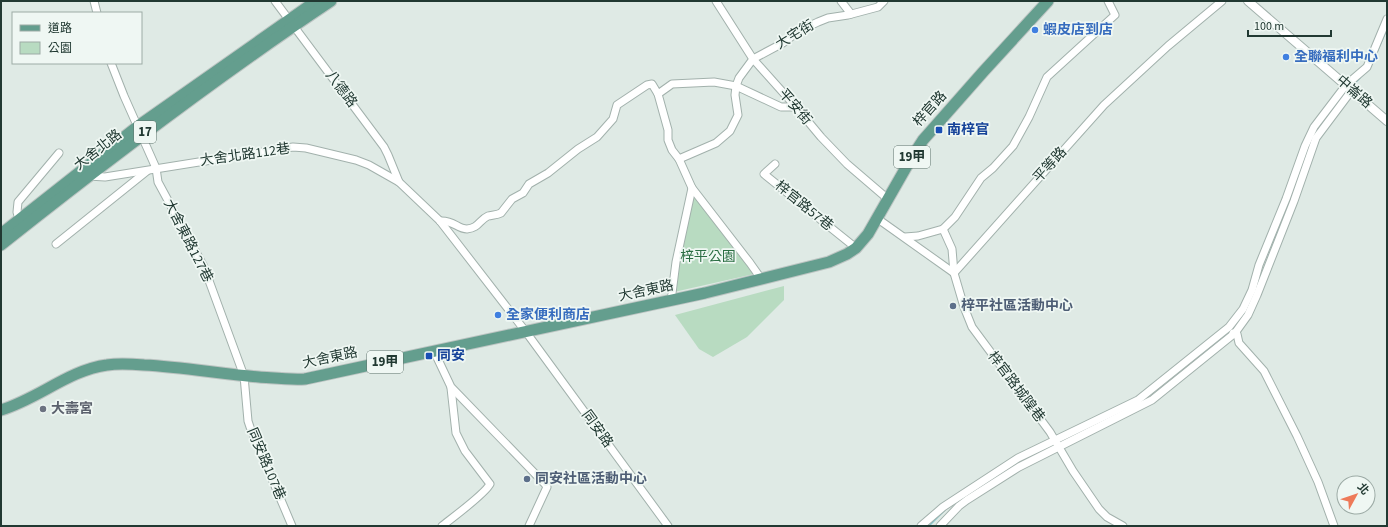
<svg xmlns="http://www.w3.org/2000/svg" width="1388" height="527" viewBox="0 0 1388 527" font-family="'Source Sans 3','Noto Sans TC',sans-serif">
	<rect width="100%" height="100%" fill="#dfeae5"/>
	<g fill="#b8dbc1">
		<path d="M694,194L754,274L674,292Z"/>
		<path d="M784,286V300L747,337L713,357L699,349L675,315Z"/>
	</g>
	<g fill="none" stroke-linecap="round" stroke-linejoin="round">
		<g stroke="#88c5ce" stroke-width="1.5">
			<path d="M1374,59L1387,29"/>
			<path d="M1356,82L1360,78"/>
			<path d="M1326,118L1335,107"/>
			<path d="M1268,258L1307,155"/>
			<path d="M1237,322L1246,311"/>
			<path d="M929,526L945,510"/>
		</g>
		<defs>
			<g id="minor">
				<path d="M94,1L97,13"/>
				<path d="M275,1L384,147L388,155L399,182"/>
				<path d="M716,1L753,59L796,107L821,137L847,164L889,200"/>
				<path d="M841,1L851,14"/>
				<path d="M111,63L124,96L156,168L158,182L204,267L244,376L248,421L250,427L292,526"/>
				<path d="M658,94L672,84L714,82L736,86L781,107H796"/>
				<path d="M679,159L716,143L730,131L738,115L735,95L736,86L739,78L753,59L783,43L799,31L818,22L828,18L848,15L878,7L884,1"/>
				<path d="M775,164L764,174L856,248"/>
				<path d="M88,176L105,177L293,147L306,148L356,160L369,165L399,182L440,221L526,332L668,526"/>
				<path d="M878,219L954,273L1104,105L1168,46L1222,1"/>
				<path d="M440,221C454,220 457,229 467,229C479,228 479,220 488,216C492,215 497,215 501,213L512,199L523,193L529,184L548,173L578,149L597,137L613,119L617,105L647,85L652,84L658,94L668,130V140L672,150L679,159L692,188L750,263L762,280"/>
				<path d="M20,223L17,212L18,202L59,153"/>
				<path d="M943,229L952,249L954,273L964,307L972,327L1050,432L1073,471L1099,509L1107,517L1123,526"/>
				<path d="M905,237L918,236L943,229L955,217L981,178L993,168L1013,146L1029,117L1047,77L1115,15L1108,1"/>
				<path d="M56,244L147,171"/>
				<path d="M671,301L676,262L692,188"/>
				<path d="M1233,333L1237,334L1239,343L1264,371L1297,436L1318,482L1334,526"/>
				<path d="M434,351L451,387L545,484L547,487L529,526"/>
				<path d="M442,526C452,518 485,494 490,484L465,451L456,433L451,388"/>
				<path d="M921,526L943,507L1018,458L1138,400L1229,327L1243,309L1252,290L1259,265L1286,199L1305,146L1314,127L1346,85L1367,67L1387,19"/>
				<path d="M940,526L959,506L967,500L1019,467L1152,400L1235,333L1248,315L1257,295L1294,201L1316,138L1352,90"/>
			</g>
			<path id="tertiary" d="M1248,1L1387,121"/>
			<g id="primary">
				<path d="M1,234L138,126L316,1"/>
				<path d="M1,245C108,160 217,77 331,1"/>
				<path d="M1,410C38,399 69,370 107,365C119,363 132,364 144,365C183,367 221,374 259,377C274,378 290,380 305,379L705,293L829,262L847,254L856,248L868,234L912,157L923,140L983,72L1048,1"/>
			</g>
		</defs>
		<use href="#minor" stroke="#a2b1ac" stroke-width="9"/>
		<use href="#tertiary" stroke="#a2b1ac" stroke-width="10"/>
		<use href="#primary" stroke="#bcc4c2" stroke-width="13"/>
		<use href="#minor" stroke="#fff" stroke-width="7"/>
		<use href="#tertiary" stroke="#fff" stroke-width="8"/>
		<use href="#primary" stroke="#649e8e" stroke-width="11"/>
	</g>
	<g fill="#3f7fe0" stroke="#eff7f3" stroke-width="1.5">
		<circle cx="1035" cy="30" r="4"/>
		<circle cx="1286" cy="57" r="4"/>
		<circle cx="498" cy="315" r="4"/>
	</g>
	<g fill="#1a4fb4" stroke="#eff7f3" stroke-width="1.5">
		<rect x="935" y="126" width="8" height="8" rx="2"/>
		<rect x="425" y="352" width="8" height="8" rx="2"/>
	</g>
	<g fill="#5c6f8a" stroke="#eff7f3" stroke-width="1.5">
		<circle cx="953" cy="306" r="4"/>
		<circle cx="527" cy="479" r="4"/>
	</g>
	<circle fill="#6b7280" stroke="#eff7f3" stroke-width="1.5" cx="43" cy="409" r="4"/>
	<g text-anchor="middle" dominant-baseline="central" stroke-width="3.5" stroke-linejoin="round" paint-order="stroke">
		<g fill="#eff7f3" stroke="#5f726c" stroke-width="1">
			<rect x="134" y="121" width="22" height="22" rx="3"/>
			<rect x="894" y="146" width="36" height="22" rx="3"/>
			<rect x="367" y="351" width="36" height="22" rx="3"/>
		</g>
		<g font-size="13" font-weight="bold" fill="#213932">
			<text x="145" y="132">17</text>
			<text x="912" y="157">19甲</text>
			<text x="385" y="362">19甲</text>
		</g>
		<g font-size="14" font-weight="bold" fill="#366cbe" stroke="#eff7f3" text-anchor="start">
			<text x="1043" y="30">蝦皮店到店</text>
			<text x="1294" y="57">全聯福利中心</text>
			<text x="506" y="315">全家便利商店</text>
		</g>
		<g font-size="14" fill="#213932" stroke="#eff7f3">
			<text transform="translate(795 35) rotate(-31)">大宅街</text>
			<text transform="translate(341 89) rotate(53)">八德路</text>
			<text transform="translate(1354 92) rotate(41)">中崙路</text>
			<text transform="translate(795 107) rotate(49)">平安街</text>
			<text transform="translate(930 109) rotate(-48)">梓官路</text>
			<text transform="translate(98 150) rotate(-38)">大舍北路</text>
			<text transform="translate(245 155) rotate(-8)">大舍北路112巷</text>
			<text transform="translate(1050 165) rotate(-48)">平等路</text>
			<text transform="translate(804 206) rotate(39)">梓官路57巷</text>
			<text transform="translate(188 241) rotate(63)">大舍東路127巷</text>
			<text transform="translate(646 291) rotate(-12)">大舍東路</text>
			<text transform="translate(330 358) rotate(-12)">大舍東路</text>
			<text transform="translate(1016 387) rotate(53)">梓官路城隍巷</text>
			<text transform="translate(597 429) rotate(54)">同安路</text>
			<text transform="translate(266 464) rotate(67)">同安路107巷</text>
		</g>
		<g font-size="14" font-weight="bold" fill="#164399" stroke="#eff7f3" text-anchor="start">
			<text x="947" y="130">南梓官</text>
			<text x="437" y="356">同安</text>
		</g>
		<g font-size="14" fill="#2c6f44" stroke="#eff7f3">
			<text x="708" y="257">梓平公園</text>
		</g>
		<g font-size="14" font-weight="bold" fill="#4e5e75" stroke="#eff7f3" text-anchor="start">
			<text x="961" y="306">梓平社區活動中心</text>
			<text x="535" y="479">同安社區活動中心</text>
		</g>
		<g font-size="14" font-weight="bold" fill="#5b616d" stroke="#eff7f3" text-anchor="start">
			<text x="51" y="409">大壽宮</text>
		</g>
	</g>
	<rect width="1388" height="527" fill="none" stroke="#213932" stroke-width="4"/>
	<rect x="12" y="12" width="130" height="52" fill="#eff7f3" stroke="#9daba6"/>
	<rect x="20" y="25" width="20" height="6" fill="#649e8e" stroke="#9daba6"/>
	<text x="48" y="32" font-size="12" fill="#213932">道路</text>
	<rect x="20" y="42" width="20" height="12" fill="#b8dbc1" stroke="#9daba6"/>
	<text x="48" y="52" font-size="12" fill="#213932">公園</text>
	<g transform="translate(1356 495) rotate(50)"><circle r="19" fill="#eff7f3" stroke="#9daba6"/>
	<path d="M0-3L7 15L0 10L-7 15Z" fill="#ee7a59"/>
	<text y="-6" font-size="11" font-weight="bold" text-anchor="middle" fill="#213932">北</text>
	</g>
	<path d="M1248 30v6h83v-6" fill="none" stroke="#213932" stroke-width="2"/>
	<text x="1254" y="30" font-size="12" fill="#213932" stroke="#eff7f3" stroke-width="3" paint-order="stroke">100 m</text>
</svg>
